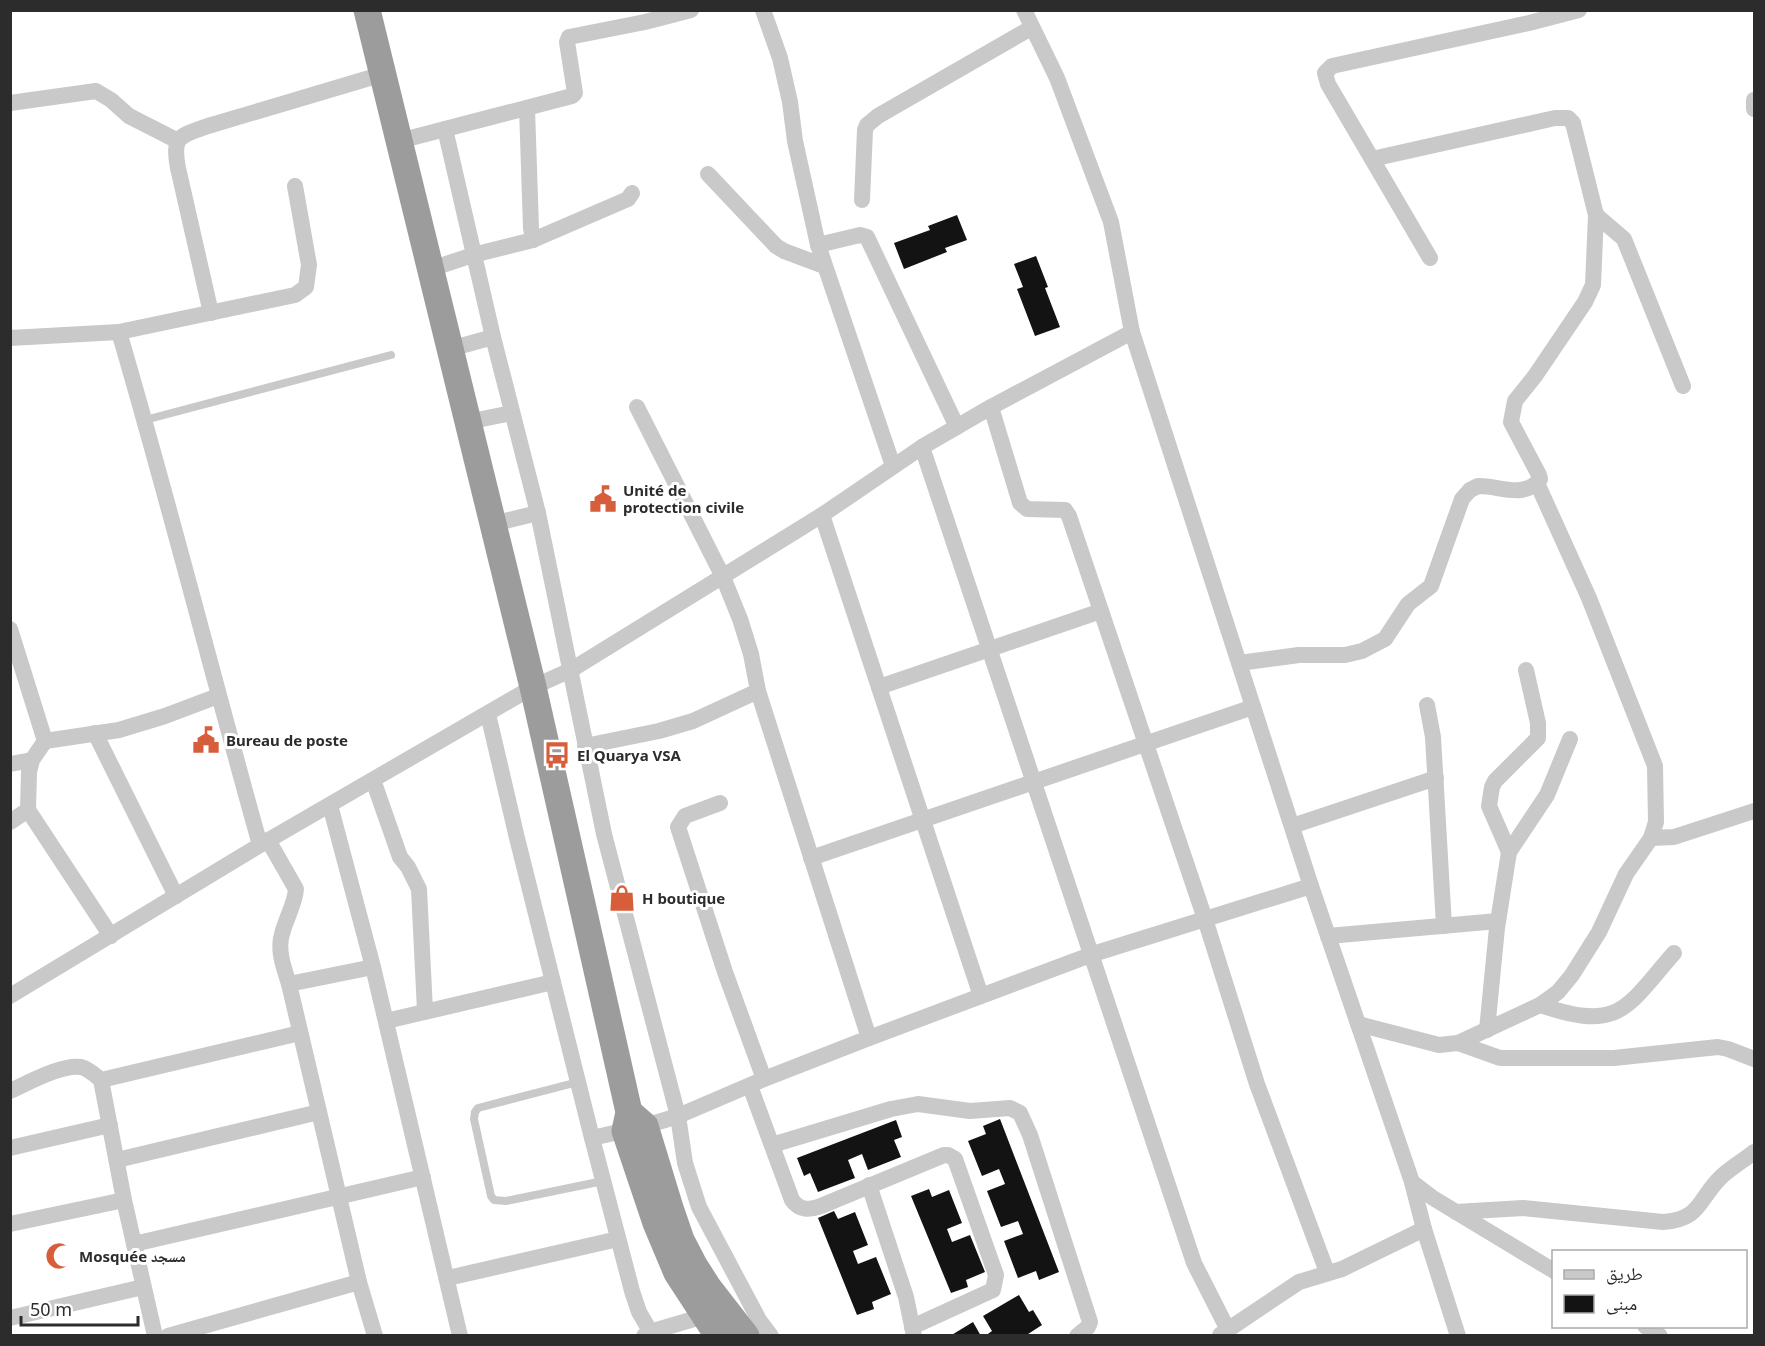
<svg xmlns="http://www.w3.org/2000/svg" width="1765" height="1346" viewBox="0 0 1765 1346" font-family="'Noto Sans','Noto Naskh Arabic',sans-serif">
	<rect width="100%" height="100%" fill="#fff"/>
	<g fill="#131313">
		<path d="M957,215L967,240L945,248L947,252L904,269L894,243L930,230L928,226Z"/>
		<path d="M1036,256L1048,287L1045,288L1060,327L1035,336L1017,289L1023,287L1014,264Z"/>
		<path d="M1000,1119L1059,1272L1039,1280L1036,1271L1018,1278L1004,1241L1023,1234L1018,1221L1001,1227L987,1191L1005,1184L999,1169L982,1176L968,1141L986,1134L983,1126Z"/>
		<path d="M896,1120L902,1137L894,1140L901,1157L868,1170L862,1154L848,1160L855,1178L818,1192L810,1173L804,1176L797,1158Z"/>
		<path d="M929,1189L932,1197L949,1190L962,1223L947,1229L952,1242L970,1235L985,1272L966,1280L968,1287L951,1293L911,1196Z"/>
		<path d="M834,1211L838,1219L855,1212L868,1245L853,1251L858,1264L876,1257L891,1294L872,1302L874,1309L857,1315L818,1218Z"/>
		<path d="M1019,1295L1029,1312L1033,1310L1042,1325L1025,1336H985L992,1331L983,1316Z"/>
		<path d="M973,1322L981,1336H950Z"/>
	</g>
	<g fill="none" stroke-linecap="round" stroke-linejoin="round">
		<g stroke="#c9c9c9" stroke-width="8">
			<path d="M145,420L391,355"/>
			<path d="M578,1082L478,1108L475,1112L474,1119L491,1196L494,1200L506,1201L603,1181"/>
		</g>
		<g stroke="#c9c9c9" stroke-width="16">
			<path d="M763,10L780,58L790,102L795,141L818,245L893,466"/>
			<path d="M1754,100V109"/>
			<path d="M10,103L96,91L111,100L129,116L178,141"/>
			<path d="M445,129L493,337L538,513L604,834L678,1116L685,1163L699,1207L759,1320L771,1336"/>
			<path d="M399,141L572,96L575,93L567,42L569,37L645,22L691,10"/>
			<path d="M708,174L776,246L784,251L824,266"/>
			<path d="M862,200L865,130L867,125L878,116L1031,28"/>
			<path d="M1596,215L1624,239L1683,386"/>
			<path d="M533,240L628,199L632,193"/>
			<path d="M818,245L860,235L867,237L957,427"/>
			<path d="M1430,258L1328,84L1325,73L1332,66L1529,23L1579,10"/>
			<path d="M431,269L473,255L533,240L531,228L527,108"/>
			<path d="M211,313L178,168C172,135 180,136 208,126L383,74"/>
			<path d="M119,332C169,502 212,674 260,845"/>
			<path d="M1132,332L1311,886L1412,1182L1433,1198L1554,1271"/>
			<path d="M10,338L119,332L295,295L306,287L309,265L295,186"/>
			<path d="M450,349L493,337"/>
			<path d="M637,407L723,577L740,619L751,654L758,691"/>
			<path d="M991,407L1020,503L1027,509L1065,510L1069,516L1205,919L1257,1084L1327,1272"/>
			<path d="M467,422L512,413"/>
			<path d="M922,447L1194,1263L1228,1330"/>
			<path d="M822,515L981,996"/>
			<path d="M492,524L538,513"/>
			<path d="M10,629L45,741L119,730L165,716L218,696"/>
			<path d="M1239,663L1299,655H1345L1362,651L1385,639L1408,604L1431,586L1462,499L1470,490L1478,486C1498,485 1524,500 1540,479L1539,475L1511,422L1515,401L1535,376L1585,302L1593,285L1596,215L1573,123L1568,118H1555L1372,159"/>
			<path d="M879,687L1101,611"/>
			<path d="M1427,705L1433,737L1444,926"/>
			<path d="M488,714L517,838L592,1138"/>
			<path d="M95,733L176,896"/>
			<path d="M585,746L659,731L693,721L758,691L869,1038"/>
			<path d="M10,764L32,760"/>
			<path d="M373,780L400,857L408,867L419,889L425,1011"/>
			<path d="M720,803L685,816L678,827L725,972L764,1079"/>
			<path d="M330,805L373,967L460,1336"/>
			<path d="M28,810L111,936"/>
			<path d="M10,822L28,810L29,772L32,760L45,741"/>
			<path d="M1292,826L1436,778"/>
			<path d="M1651,838L1674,837L1754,811"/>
			<path d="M268,840L296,889C295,904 286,918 282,934C277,951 284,968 289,984"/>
			<path d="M1509,852L1489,806L1492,787L1495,781L1538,738V723L1526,670"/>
			<path d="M811,858L1253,707"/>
			<path d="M1328,936L1498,921"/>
			<path d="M373,967L289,984L359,1282L375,1336"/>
			<path d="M10,996L260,845L533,687L571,670L822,515L922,447L991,407L1132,332L1111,222L1057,78L1024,10"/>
			<path d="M1540,1005C1620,1032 1625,1009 1674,953"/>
			<path d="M386,1021L553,982"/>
			<path d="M1358,1024L1439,1045L1458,1043L1540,1005L1558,992L1572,975L1599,932L1626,874L1651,838L1656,822L1655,766L1589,598L1537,483"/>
			<path d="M1487,1030L1497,928L1509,852L1547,795L1570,739"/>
			<path d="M1458,1043L1500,1058H1614L1718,1047L1728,1049L1754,1059"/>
			<path d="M750,1086L792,1200C800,1211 809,1210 821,1206L944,1155H948L955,1159L996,1275L993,1290L912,1327"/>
			<path d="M10,1091C28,1083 62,1064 81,1067C89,1069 95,1075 101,1080"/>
			<path d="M772,1145L891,1109L918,1104L970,1111L1010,1108L1020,1113L1030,1135L1090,1322L1088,1327L1077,1336"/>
			<path d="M10,1148L110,1125"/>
			<path d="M117,1160L319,1112"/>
			<path d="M1412,1182L1424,1229L1458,1336"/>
			<path d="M869,1185L906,1297L914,1336"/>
			<path d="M1456,1212L1523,1208L1663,1222C1701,1219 1698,1200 1720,1178C1730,1168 1743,1161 1754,1152"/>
			<path d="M10,1224L124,1200"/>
			<path d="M134,1244L423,1177"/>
			<path d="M448,1278L618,1239"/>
			<path d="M10,1318L143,1287"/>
			<path d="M1645,1326L1660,1336"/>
			<path d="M1220,1335L1299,1282L1342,1269L1424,1229"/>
			<path d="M155,1336L124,1200L101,1080L300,1033"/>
			<path d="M168,1336L359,1282"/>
			<path d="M644,1336L650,1332L704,1316"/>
			<path d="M653,1336L639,1312L632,1291L592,1138L645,1126L678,1116L764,1079L869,1038L1093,954L1311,886"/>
		</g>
		<g stroke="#9c9c9c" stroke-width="27">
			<path d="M367,10L533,687L629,1112L625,1131L656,1223L677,1273L718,1336"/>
			<path d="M629,1112L645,1126L670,1208L681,1240L694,1265L708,1287L746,1336"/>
		</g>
	</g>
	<defs>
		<symbol id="civic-bare" viewBox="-9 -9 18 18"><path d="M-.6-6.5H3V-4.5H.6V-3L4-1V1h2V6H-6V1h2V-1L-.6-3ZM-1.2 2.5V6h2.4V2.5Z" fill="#d75e3a" stroke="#fff" stroke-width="2.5" paint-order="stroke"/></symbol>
		<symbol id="bus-bare" viewBox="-9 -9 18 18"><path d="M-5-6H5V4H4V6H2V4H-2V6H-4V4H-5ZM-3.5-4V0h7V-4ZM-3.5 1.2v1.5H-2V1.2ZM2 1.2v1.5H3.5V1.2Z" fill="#d75e3a" stroke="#fff" stroke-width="2.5" paint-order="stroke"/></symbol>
		<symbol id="shop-bare" viewBox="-9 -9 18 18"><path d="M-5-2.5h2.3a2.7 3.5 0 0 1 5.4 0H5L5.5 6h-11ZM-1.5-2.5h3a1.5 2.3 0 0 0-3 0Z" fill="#d75e3a" stroke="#fff" stroke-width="2.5" paint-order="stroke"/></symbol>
		<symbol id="mosque-bare" viewBox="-9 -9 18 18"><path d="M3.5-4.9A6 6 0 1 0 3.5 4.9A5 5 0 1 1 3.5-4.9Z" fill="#d75e3a" stroke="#fff" stroke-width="2.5" paint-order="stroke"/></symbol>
	</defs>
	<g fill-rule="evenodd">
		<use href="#civic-bare" x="584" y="480" width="38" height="38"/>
		<use href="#civic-bare" x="187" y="721" width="38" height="38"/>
		<use href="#bus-bare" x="538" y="736" width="38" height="38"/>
		<use href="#shop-bare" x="603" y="879" width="38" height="38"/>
		<use href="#mosque-bare" x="40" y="1237" width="38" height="38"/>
	</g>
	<g text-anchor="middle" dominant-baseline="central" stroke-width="6" stroke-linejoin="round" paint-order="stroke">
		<g font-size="15" font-weight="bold" fill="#2c2c2c" stroke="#fff" text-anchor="start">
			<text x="623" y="490">Unité de<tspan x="623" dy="17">protection civile</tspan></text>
			<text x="226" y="740">Bureau de poste</text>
			<text x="577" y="755">El Quarya VSA</text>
			<text x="642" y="898">H boutique</text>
			<text x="79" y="1256">Mosquée مسجد</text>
		</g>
	</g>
	<rect width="1765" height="1346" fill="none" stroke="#2c2c2c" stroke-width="24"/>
	<rect x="1552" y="1250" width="195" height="78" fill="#ffffff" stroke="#ababab" stroke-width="1.5"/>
	<rect x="1564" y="1270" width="30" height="9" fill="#c9c9c9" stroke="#ababab" stroke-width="1.5"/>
	<text x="1606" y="1280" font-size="18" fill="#2c2c2c">طريق</text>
	<rect x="1564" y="1295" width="30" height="18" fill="#131313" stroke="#ababab" stroke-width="1.5"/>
	<text x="1606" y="1310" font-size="18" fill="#2c2c2c">مبنى</text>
	<path d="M21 1316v9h117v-9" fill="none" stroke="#2c2c2c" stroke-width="3"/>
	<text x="30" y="1316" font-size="18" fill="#2c2c2c" stroke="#ffffff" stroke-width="4.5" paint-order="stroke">50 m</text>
</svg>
